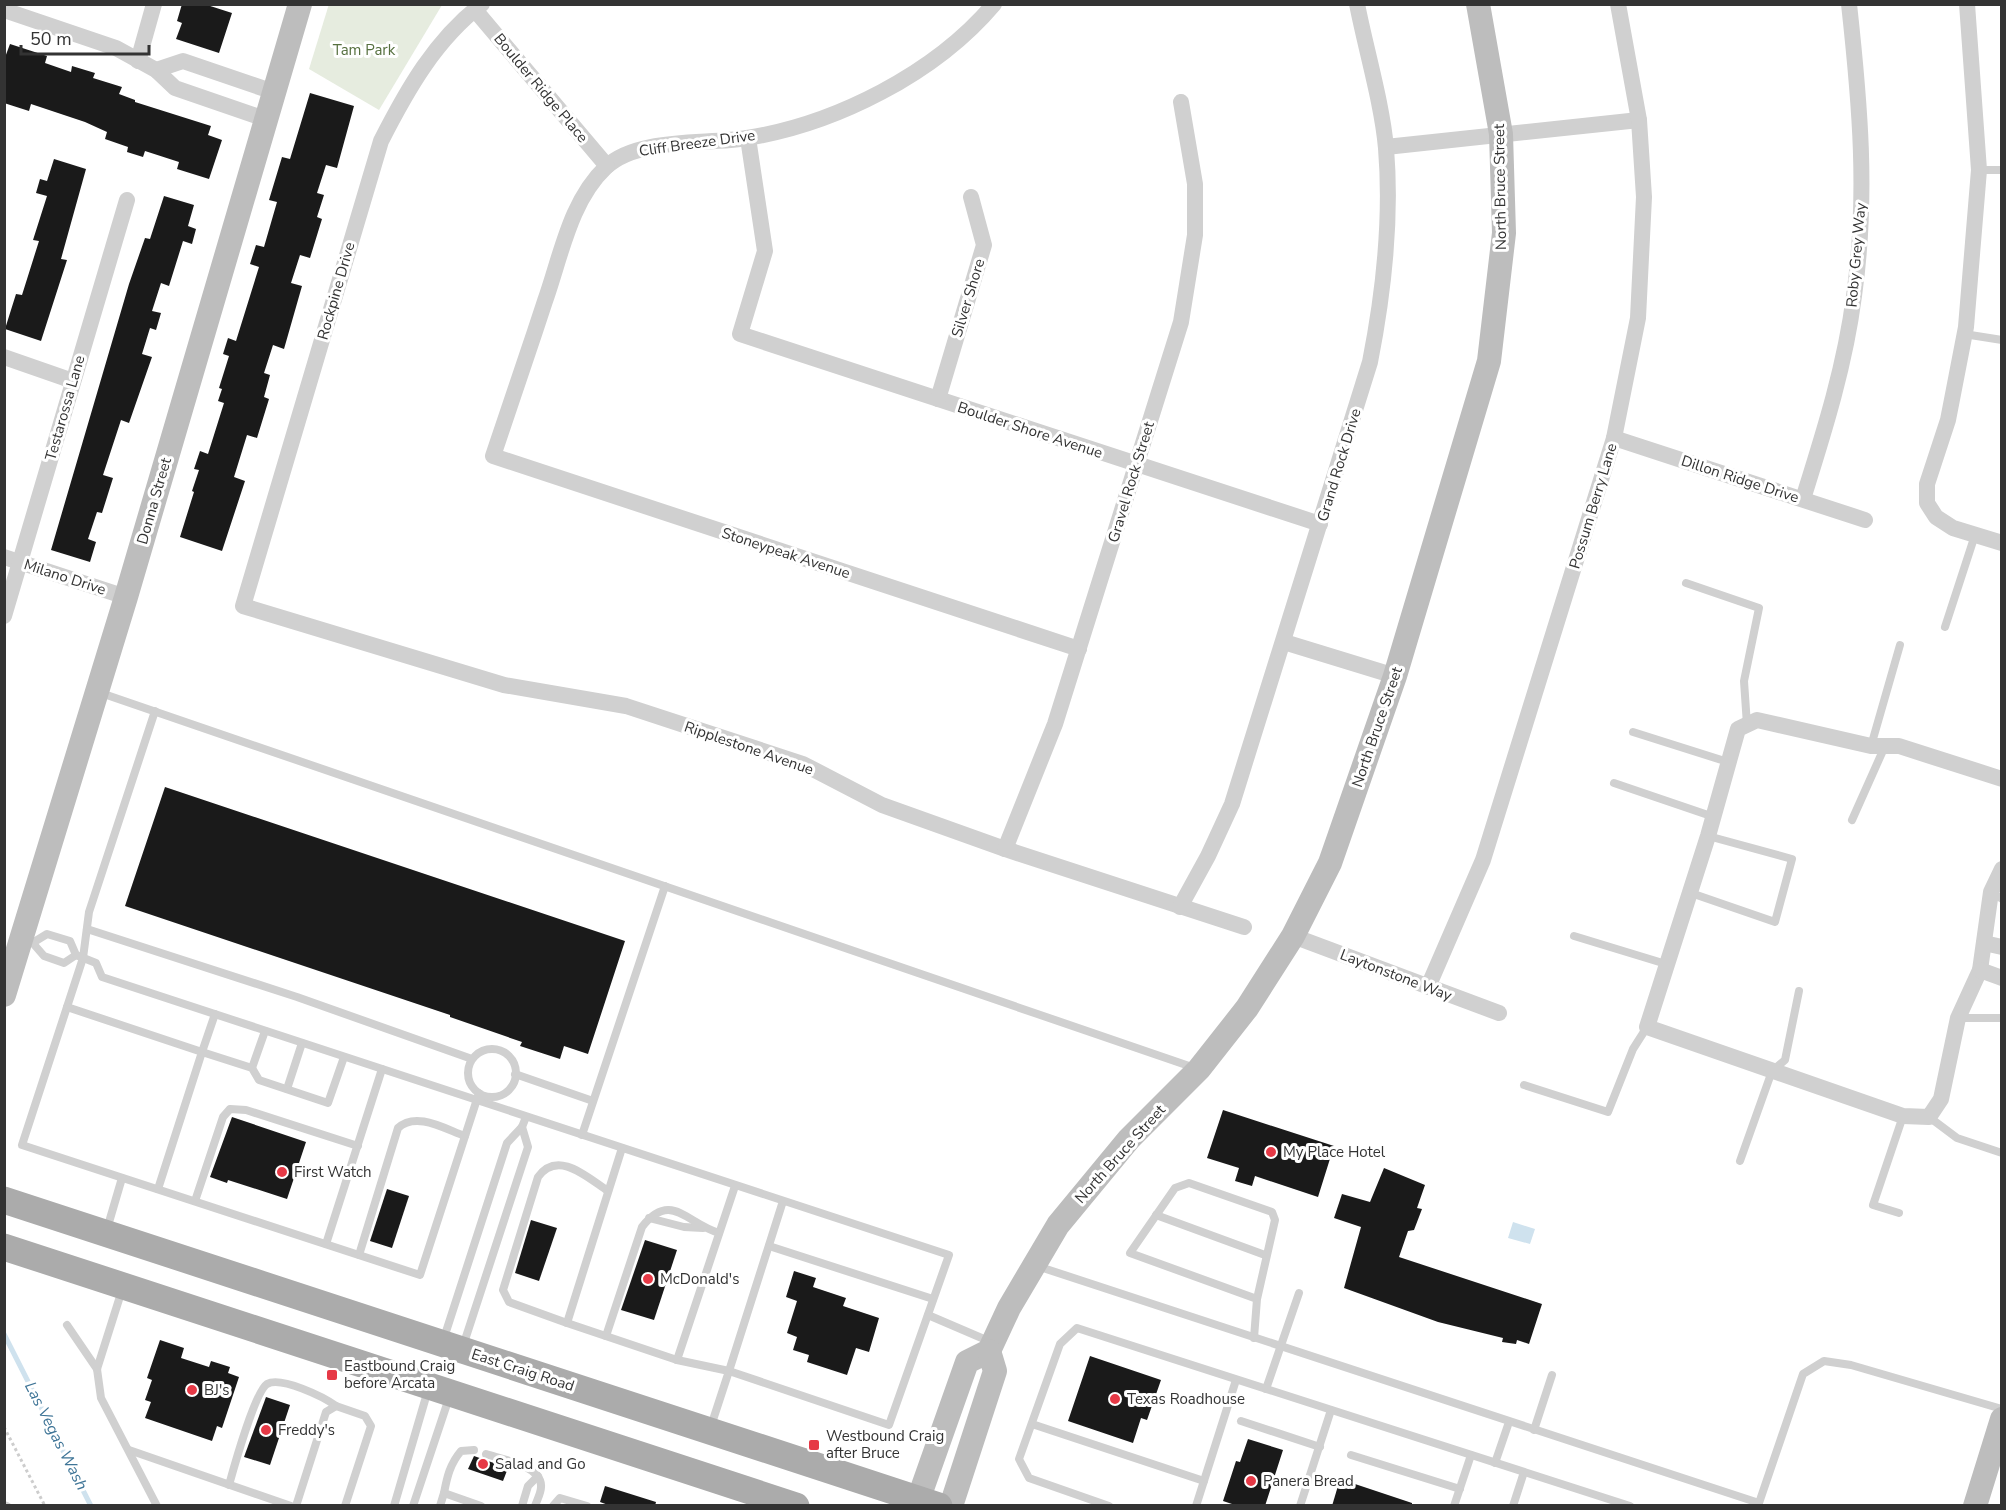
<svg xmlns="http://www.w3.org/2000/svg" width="2006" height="1510" viewBox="0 0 2006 1510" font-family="'Nunito Sans',sans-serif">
	<rect width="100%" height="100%" fill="#fff"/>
	<path fill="#e6ecdf" d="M329,4L442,5L379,110L309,69Z"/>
	<path fill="#cfe2ee" d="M1513,1222L1535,1229L1530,1244L1508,1238Z"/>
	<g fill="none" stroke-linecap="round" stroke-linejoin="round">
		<path stroke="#cfe2ee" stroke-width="5" d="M4,1334L91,1506"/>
	</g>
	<g fill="#1a1a1a">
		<path d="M182,4H204L232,13L219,53L176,39L182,23L177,21Z"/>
		<path d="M10,44L47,56L45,63L71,72L72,66L95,73L93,78L122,87L119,94L135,100V102L211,126L208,135L222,140L209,179L177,169L179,162L145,151L143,157L127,152L128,147L105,139L107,132L85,122L31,104L29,111L4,103V60Z"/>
		<path d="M310,93L354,106L337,168L326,165L317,193L324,195L317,217L322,219L310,258L300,255L291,283L302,286L284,349L273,345L264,373L270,375L264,397L269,399L257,438L247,435L234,477L245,481L222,551L180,537L194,492L192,491L199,470L194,469L200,451L208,454L224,403L218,401L222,389L219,388L229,356L223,354L228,338L236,341L259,267L250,264L256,245L264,247L277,202L269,200L282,157L290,159Z"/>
		<path d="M54,159L86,169L61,259L67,260L41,341L5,329L16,294L22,295L39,241L33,240L47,196L36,193L40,179L47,181Z"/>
		<path d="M164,196L194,205L188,226L196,229L192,244L183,241L169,286L161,283L152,311L161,313L156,330L150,328L142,354L152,357L129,423L121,420L103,475L113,478L102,513L97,512L88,539L96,542L90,562L51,550L129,284L145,238L150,239Z"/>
		<path d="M165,787L625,941L588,1054L564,1046L560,1059L520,1046L522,1042L450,1017V1015L125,906Z"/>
		<path d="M1223,1110L1334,1146L1318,1197L1255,1176L1252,1186L1235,1181L1239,1168L1207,1158Z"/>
		<path d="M232,1117L306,1142L287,1199L228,1180L227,1183L210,1177Z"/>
		<path d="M1384,1168L1425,1185L1417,1208L1422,1209L1414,1230L1408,1231L1399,1257L1542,1304L1529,1344L1517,1340L1516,1344L1502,1342L1503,1338L1438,1322L1344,1288L1361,1227L1334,1218L1342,1194L1370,1202Z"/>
		<path d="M387,1189L409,1196L392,1248L370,1241Z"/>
		<path d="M531,1220L557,1228L539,1281L515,1273Z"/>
		<path d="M645,1240L677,1250L654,1320L621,1310Z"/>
		<path d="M794,1271L816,1278L813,1287L846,1298L843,1306L879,1318L869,1352L856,1348L847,1375L807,1362L809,1355L793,1350L797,1337L787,1333L797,1301L786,1297Z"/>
		<path d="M160,1340L184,1348L181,1358L209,1367L211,1361L230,1367L228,1373L239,1377L222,1428L217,1426L212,1441L145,1418L151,1402L145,1400L152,1380L147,1378Z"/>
		<path d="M1090,1356L1161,1380L1147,1420L1141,1418L1133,1443L1068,1421Z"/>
		<path d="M266,1397L290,1405L270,1465L244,1457Z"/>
		<path d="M1248,1439L1283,1450L1265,1506H1238L1223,1501L1236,1461L1240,1462Z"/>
		<path d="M474,1456L508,1468L503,1481L468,1469Z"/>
		<path d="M1340,1479L1412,1503V1506H1332Z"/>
		<path d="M605,1486L656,1502L655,1506H611L600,1502Z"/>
	</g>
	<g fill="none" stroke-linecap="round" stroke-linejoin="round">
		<path stroke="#cdcdcd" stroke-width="3" stroke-dasharray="3 3" stroke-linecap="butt" d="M4,1427L45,1506"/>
		<g stroke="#d0d0d0" stroke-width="8">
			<path d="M1979,170H2002"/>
			<path d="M1964,334L2002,340"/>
			<path d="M1686,583L1759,608L1744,681L1747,725"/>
			<path d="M1945,627L1975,535"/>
			<path d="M98,692L1195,1068"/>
			<path d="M155,711L89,912L83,958L22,1145L420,1275L479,1093"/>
			<path d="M1633,732L1728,762"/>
			<path d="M1871,746L1900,645"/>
			<path d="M1614,783L1711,816"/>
			<path d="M1852,820L1885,746"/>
			<path d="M1688,892L1775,922L1792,859L1708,836"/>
			<path d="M1991,892L2002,899"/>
			<path d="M87,929L297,997L472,1059"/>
			<path d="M1574,936L1666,964"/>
			<path d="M31,941L44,956L64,963L76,955"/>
			<path d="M34,942L47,934L70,941L76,955L96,963L102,977L949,1255L889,1425L729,1371L783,1201"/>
			<path d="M67,1007L202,1052L215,1014"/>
			<path d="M1958,1018H2002"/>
			<circle cx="492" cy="1073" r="24"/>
			<path d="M252,1068L265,1031"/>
			<path d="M515,1074L593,1101"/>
			<path d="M1524,1085L1608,1112L1633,1049L1647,1027"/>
			<path d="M287,1089L302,1043"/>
			<path d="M1929,1117L1957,1138L2002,1153"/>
			<path d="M582,1135L665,886"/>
			<path d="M622,1148L567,1323L677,1360L735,1186"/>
			<path d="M1740,1161L1772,1071L1785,1060L1799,991"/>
			<path d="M158,1189L202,1052L252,1068L259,1080L328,1103L344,1057"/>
			<path d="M195,1201L223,1117L230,1109L246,1110L358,1146"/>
			<path d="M1899,1213L1873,1205L1903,1116"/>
			<path d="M1156,1215L1265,1255"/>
			<path d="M649,1218L684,1227L703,1228"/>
			<path d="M107,1229L122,1178"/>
			<path d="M326,1244L382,1069"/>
			<path d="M769,1246L933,1299"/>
			<path d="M359,1255L398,1128C416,1111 445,1129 465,1136"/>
			<path d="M1037,1266L1759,1503L1803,1374L1824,1361L1851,1365L2002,1409"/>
			<path d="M122,1290L97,1369L101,1398L157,1506"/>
			<path d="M928,1315L991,1342"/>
			<path d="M567,1323L509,1302L503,1290L538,1177C558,1149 588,1178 608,1191"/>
			<path d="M67,1325L97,1369"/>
			<path d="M606,1336L642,1227C671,1190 687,1224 719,1233"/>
			<path d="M1254,1338L1257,1299L1130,1253L1175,1188L1189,1183L1272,1212L1275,1220L1257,1299"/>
			<path d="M443,1341L507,1143L522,1127L526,1117"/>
			<path d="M463,1346L528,1147L522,1127"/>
			<path d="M677,1360L729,1371L711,1426"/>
			<path d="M1266,1389L1299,1293"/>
			<path d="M1241,1421L1320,1447"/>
			<path d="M1032,1424L1204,1481"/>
			<path d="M1534,1430L1552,1375"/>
			<path d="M129,1450L291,1506"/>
			<path d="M486,1454C501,1459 543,1466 541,1487C541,1493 537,1500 535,1506"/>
			<path d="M1351,1455L1460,1489"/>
			<path d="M1495,1463L1509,1422"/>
			<path d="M229,1485C234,1467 255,1392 267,1384C281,1376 324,1397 336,1406"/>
			<path d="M444,1493C447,1477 450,1464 461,1451L474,1450"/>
			<path d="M4,1505L7,1506"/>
			<path d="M296,1506L326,1412L336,1406L365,1416L371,1426L345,1506"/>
			<path d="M394,1506L428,1390"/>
			<path d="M413,1506L450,1395"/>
			<path d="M440,1506L444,1493L481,1506"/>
			<path d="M522,1506L528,1486L538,1476"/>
			<path d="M553,1506L560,1498L587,1506"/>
			<path d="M1109,1506L1029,1478L1019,1459L1060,1344L1077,1328L1630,1506"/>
			<path d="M1196,1506L1236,1380"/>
			<path d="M1300,1506L1331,1410"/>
			<path d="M1454,1506L1471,1455"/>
			<path d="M1513,1506L1524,1472"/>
		</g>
		<g stroke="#d0d0d0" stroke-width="16">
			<path d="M482,4C435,40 407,90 381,141L243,606L504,685L626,706L803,764L882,805L1005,849L1244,927"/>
			<path d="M994,4C935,74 835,124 747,138C705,145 638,137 606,167C570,201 561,256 545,301C528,353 510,405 493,456L1079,649"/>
			<path d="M1967,4L1979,170L1966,327L1948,420L1927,484V503L1936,517L1953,528L2002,543"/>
			<path d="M4,10L116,48L156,70L175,88L265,119"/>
			<path d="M475,10L607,166"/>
			<path d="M138,61L154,4"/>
			<path d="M156,70L183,61L274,92"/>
			<path d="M748,138L765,251L740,334L1320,524"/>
			<path d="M1386,147L1639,120"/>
			<path d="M4,357L73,381"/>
			<path d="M938,399L984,245L971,197"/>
			<path d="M1614,438L1865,520"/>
			<path d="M1803,499C1824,432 1845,366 1854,296C1868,196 1860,104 1849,4"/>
			<path d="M4,557L126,597"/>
			<path d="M4,616L127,200"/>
			<path d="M1284,642L1395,676"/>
			<path d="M2002,779L1899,746H1871L1757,720L1738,729L1708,836L1647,1027L1903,1116L1929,1117L1941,1099L1958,1018L1980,970L1991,892L2002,869"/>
			<path d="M1005,849L1055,724L1181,322L1195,235V184L1181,102"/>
			<path d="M1180,907L1208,856L1232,804L1370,362C1384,291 1392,221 1386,148C1382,103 1366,50 1357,4"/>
			<path d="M1293,936L1499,1013"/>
			<path d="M1984,943L2002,947"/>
			<path d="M1980,970L2002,978"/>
			<path d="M1428,987L1483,860L1614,438L1638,318L1644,197L1639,120L1618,4"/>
		</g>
		<g stroke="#bdbdbd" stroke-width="24">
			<path d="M4,995L126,597L300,4"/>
			<path d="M916,1506L967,1362L989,1351L1009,1308L1058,1225L1129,1139L1199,1069L1247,1008L1293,936L1330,863L1395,676L1489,361L1504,233L1501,134L1478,4"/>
			<path d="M951,1506L995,1371L989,1351"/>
			<path d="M1975,1506L2002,1419"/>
		</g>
		<g stroke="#ababab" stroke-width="27">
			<path d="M4,1200L939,1506"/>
			<path d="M4,1247L796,1506"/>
		</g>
	</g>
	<g fill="#e63946" stroke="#fff" stroke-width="2">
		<circle cx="1271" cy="1152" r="6"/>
		<circle cx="282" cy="1172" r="6"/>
		<circle cx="648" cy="1279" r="6"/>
		<rect x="326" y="1369" width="12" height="12" rx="3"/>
		<circle cx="192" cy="1390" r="6"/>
		<circle cx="1115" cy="1399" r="6"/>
		<circle cx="266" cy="1430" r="6"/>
		<rect x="808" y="1439" width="12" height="12" rx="3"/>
		<circle cx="483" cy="1464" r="6"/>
		<circle cx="1251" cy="1481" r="6"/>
	</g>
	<g text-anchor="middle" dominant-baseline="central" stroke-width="6" stroke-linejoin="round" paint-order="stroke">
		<g font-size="15" fill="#56703f" stroke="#fff">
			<text x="364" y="50">Tam Park</text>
		</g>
		<g font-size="15" fill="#333" stroke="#fff">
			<text transform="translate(541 88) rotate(50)">Boulder Ridge Place</text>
			<text transform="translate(697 143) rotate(-8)">Cliff Breeze Drive</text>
			<text transform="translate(1500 187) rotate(-91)">North Bruce Street</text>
			<text transform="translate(1856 255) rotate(-85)">Roby Grey Way</text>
			<text transform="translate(336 291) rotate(-74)">Rockpine Drive</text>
			<text transform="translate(968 298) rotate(-73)">Silver Shore</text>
			<text transform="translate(65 408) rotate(-74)">Testarossa Lane</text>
			<text transform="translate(1030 430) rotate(18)">Boulder Shore Avenue</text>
			<text transform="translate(1339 465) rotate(-73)">Grand Rock Drive</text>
			<text transform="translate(1740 479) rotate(18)">Dillon Ridge Drive</text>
			<text transform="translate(1131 482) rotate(-73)">Gravel Rock Street</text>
			<text transform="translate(154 501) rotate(-74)">Donna Street</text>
			<text transform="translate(1593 506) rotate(-73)">Possum Berry Lane</text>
			<text transform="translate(786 553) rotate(18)">Stoneypeak Avenue</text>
			<text transform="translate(65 577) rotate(18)">Milano Drive</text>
			<text transform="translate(1377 727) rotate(-71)">North Bruce Street</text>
			<text transform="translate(749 748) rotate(19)">Ripplestone Avenue</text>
			<text transform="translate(1396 975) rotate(21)">Laytonstone Way</text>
			<text transform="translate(1120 1154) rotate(-48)">North Bruce Street</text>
			<text transform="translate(523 1370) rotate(18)">East Craig Road</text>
		</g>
		<g font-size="15" fill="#333" stroke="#fff" text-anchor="start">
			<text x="1283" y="1152">My Place Hotel</text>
			<text x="294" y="1172">First Watch</text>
			<text x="660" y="1279">McDonald's</text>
			<text x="344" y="1366">Eastbound Craig<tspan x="344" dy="17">before Arcata</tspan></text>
			<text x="204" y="1390">BJ's</text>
			<text x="1127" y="1399">Texas Roadhouse</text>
			<text x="278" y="1430">Freddy's</text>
			<text x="826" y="1436">Westbound Craig<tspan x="826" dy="17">after Bruce</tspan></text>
			<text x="495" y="1464">Salad and Go</text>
			<text x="1263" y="1481">Panera Bread</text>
		</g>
		<g font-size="16" font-style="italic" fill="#3f7597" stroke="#fff">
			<text transform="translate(56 1436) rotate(63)">Las Vegas Wash</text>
		</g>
	</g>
	<rect width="2006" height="1510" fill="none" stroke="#333333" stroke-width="12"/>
	<path d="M21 45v9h128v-9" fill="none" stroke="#333333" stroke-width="3"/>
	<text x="30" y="45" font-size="18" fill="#333333" stroke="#ffffff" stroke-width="4.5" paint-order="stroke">50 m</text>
</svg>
